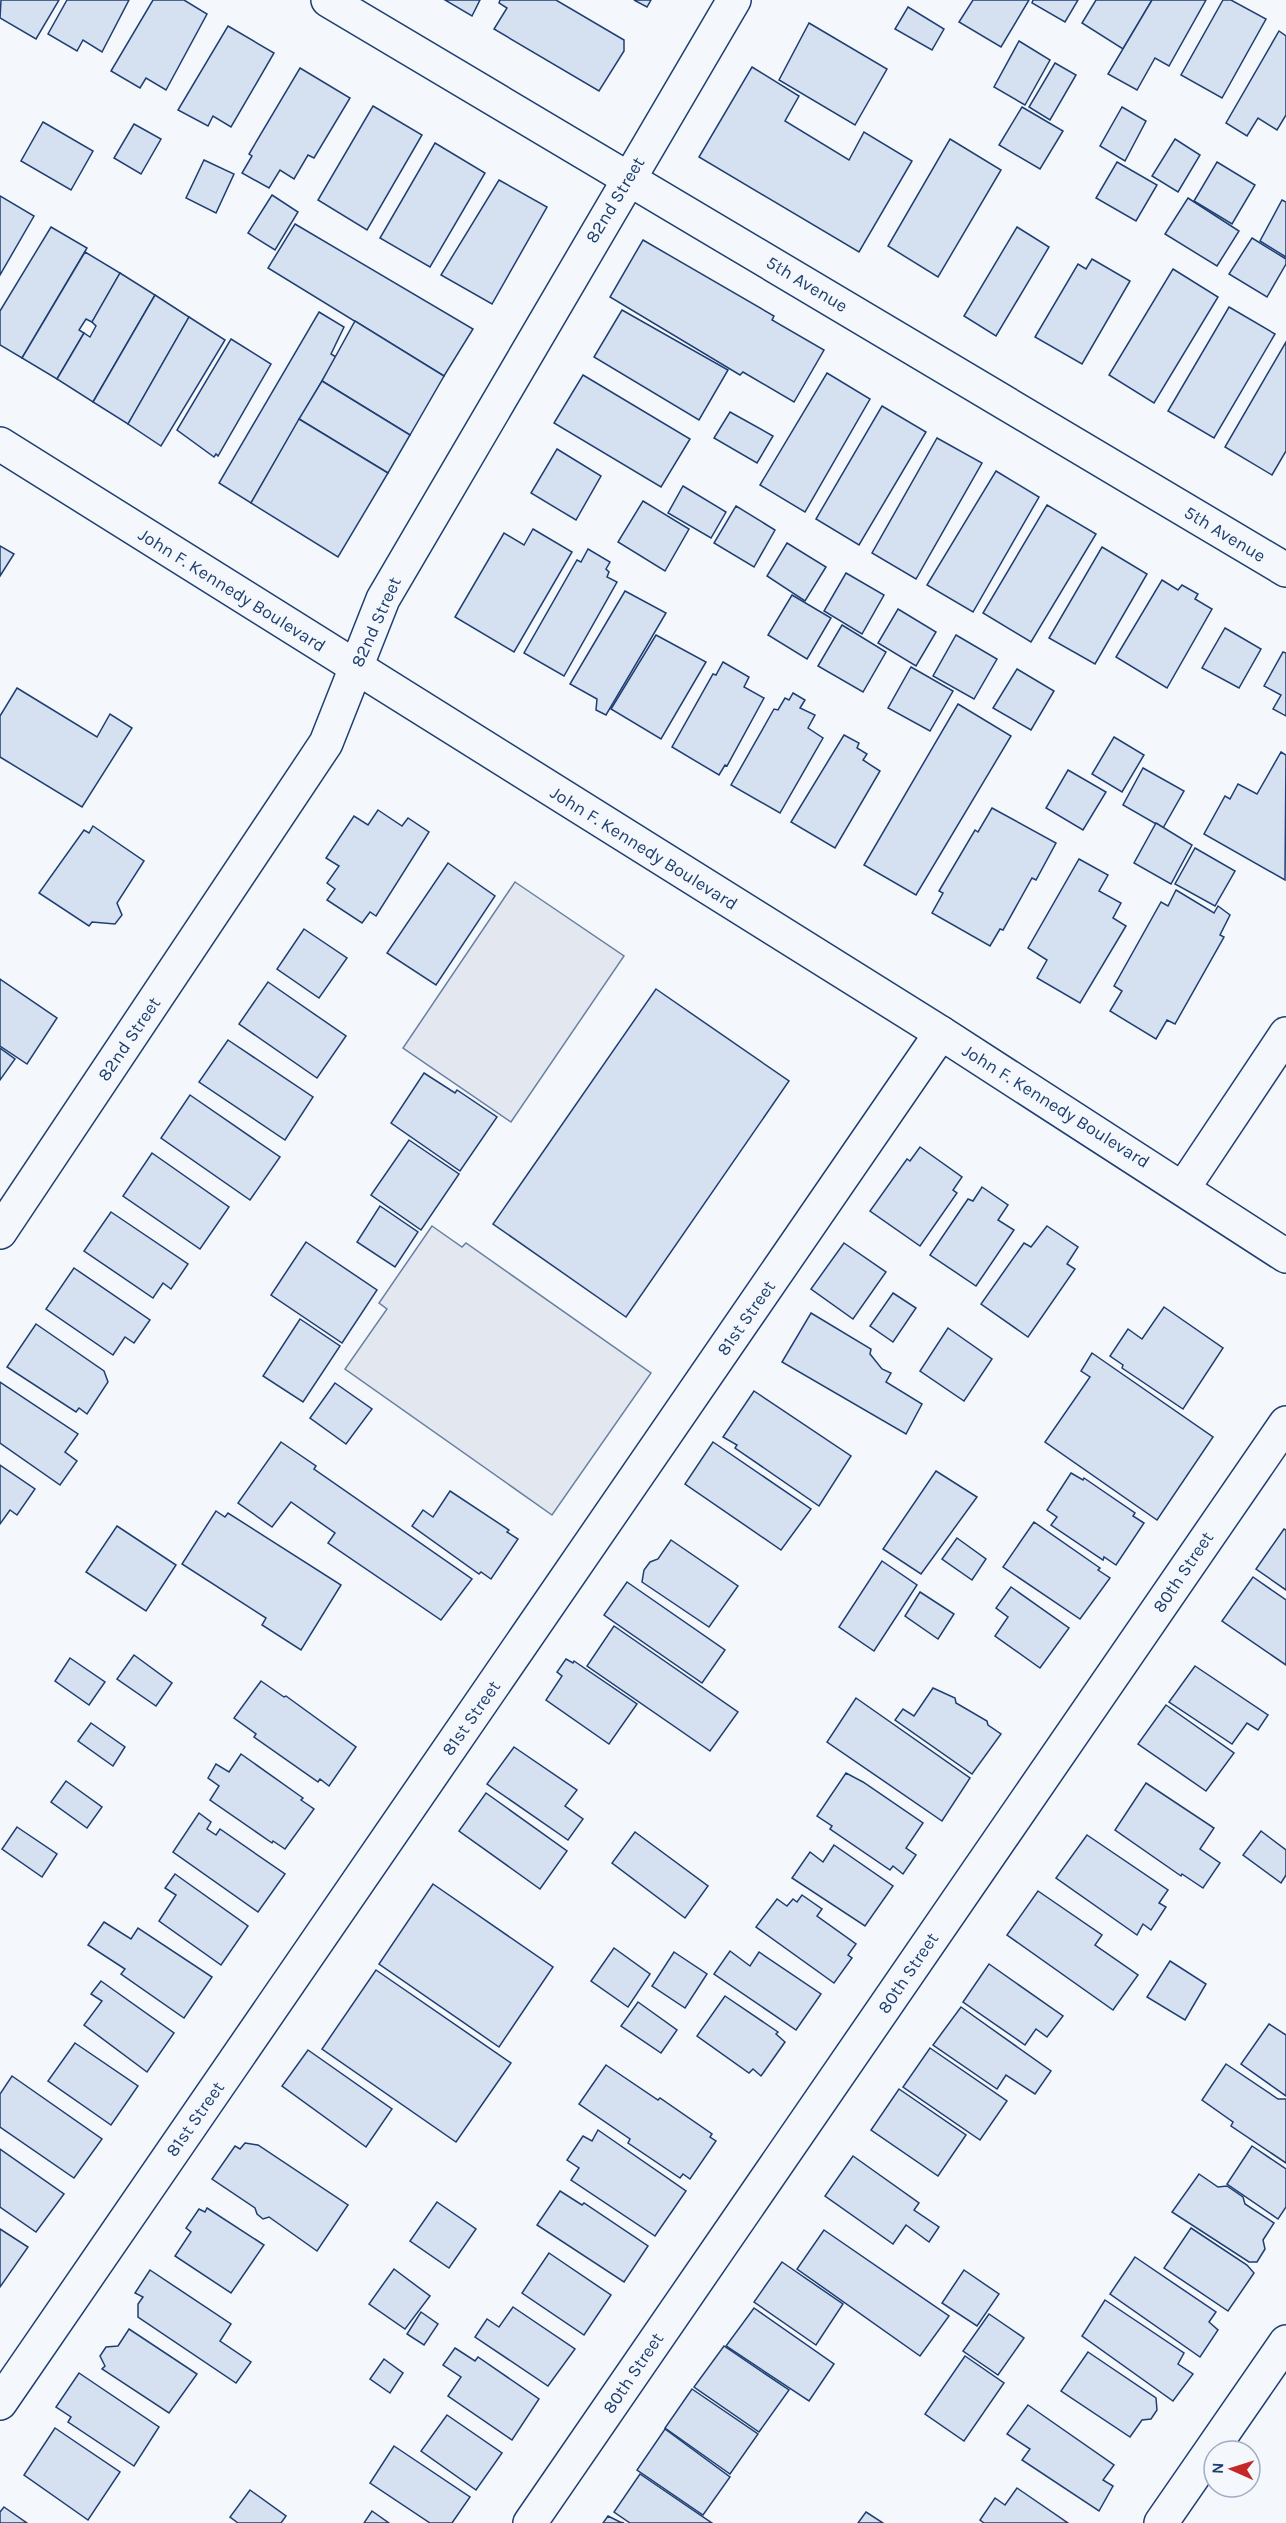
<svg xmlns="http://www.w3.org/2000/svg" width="1286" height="2523" viewBox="0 0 1286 2523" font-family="Karla,sans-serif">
	<rect width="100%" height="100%" fill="#f4f7fb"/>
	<g fill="#e3e8f0" stroke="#687fa3" stroke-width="1.5">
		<path d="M515,882L624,956L511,1122L403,1048Z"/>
		<path d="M432,1226L462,1247L466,1243L651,1373L552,1515L345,1369L387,1309L379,1303Z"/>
	</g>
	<g fill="#d5e0f0" stroke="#1d3f73" stroke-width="1.5">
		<path d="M1,0H59L36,39L0,18Z"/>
		<path d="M67,0H129L102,52L83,40L77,51L48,34Z"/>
		<path d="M153,0H184L207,14L166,90L146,78L140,88L111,71Z"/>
		<path d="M445,0H480L472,16Z"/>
		<path d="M500,0H556L624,40V51L599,91L494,29L507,8L499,3Z"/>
		<path d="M634,0H651L647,7Z"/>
		<path d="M973,0H1029L1001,47L959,22Z"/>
		<path d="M1033,0H1078L1065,22L1032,3Z"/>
		<path d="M1096,0H1152L1123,49L1082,23Z"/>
		<path d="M1152,0H1206L1169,66L1155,58L1137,90L1108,74Z"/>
		<path d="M1223,0H1231L1266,19L1222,98L1181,75Z"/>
		<path d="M908,7L944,29L932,50L895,29Z"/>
		<path d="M809,23L887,69L855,125L779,80Z"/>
		<path d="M228,26L274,53L231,127L213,116L208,126L178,110Z"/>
		<path d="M1279,31L1286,36V115L1277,130L1258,118L1247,136L1226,123Z"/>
		<path d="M1019,41L1050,60L1025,105L994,87Z"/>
		<path d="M1055,63L1076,75L1050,120L1029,107Z"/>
		<path d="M752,67L799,96L785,121L849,160L864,132L912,161L859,252L699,157Z"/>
		<path d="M300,68L350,98L314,158L308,155L294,179L280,170L269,188L242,173L252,156L249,154Z"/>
		<path d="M373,106L422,135L367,230L318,200Z"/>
		<path d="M1022,107L1063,131L1040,169L999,145Z"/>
		<path d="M1122,107L1146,121L1125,161L1100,146Z"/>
		<path d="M43,122L93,151L71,190L21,161Z"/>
		<path d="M134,124L161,139L141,174L114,158Z"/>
		<path d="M950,139L1001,170L938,277L888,246Z"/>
		<path d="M1175,139L1200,155L1178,192L1152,176Z"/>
		<path d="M435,143L485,173L430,267L380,238Z"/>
		<path d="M204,160L234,174L216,213L186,198Z"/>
		<path d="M1117,162L1157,185L1136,221L1096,198Z"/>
		<path d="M1217,162L1255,185L1232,224L1194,201Z"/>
		<path d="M499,180L547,207L492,304L441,275Z"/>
		<path d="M272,195L298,212L275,250L248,233Z"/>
		<path d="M0,196L34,216L0,275Z"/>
		<path d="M1188,198L1239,231L1217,266L1165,234Z"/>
		<path d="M1282,200L1286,202V257L1260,241Z"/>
		<path d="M295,224L473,329L444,376L268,268Z"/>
		<path d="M51,227L87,248L22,358L0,345V311Z"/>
		<path d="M1017,227L1049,247L996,336L964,316Z"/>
		<path d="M1252,238L1286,259V264L1267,297L1229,274Z"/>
		<path d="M643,240L774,316L772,320L824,350L794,402L743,372L740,375L610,297Z"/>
		<path d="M85,252L120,273L92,322L86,319L79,330L84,333L57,379L22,358Z"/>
		<path d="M1092,259L1130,281L1082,364L1035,337L1078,264L1086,269Z"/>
		<path d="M1173,269L1218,297L1154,403L1109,375Z"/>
		<path d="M120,273L155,295L93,402L57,379L84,333L90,337L96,326L92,322Z"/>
		<path d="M155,295L189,317L128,424L93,402Z"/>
		<path d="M1229,307L1275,334L1214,438L1168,411Z"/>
		<path d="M622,310L728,370L699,420L594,357Z"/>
		<path d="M319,312L344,327L331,354L336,357L251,503L219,483Z"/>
		<path d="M189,317L225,340L161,446L128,424Z"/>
		<path d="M355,321L444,376L410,435L322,381Z"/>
		<path d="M231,339L271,364L218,456L216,454L214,457L177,430Z"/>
		<path d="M1286,342V451L1272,475L1225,447Z"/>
		<path d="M827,373L870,399L805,512L760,485Z"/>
		<path d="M583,375L690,439L661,487L554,423Z"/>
		<path d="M322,381L410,435L388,473L299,419Z"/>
		<path d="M882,406L926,432L859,545L816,519Z"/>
		<path d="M730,412L773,436L757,463L714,438Z"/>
		<path d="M299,419L388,473L338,557L251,503Z"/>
		<path d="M937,438L982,463L916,579L872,553Z"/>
		<path d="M557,449L601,476L576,520L531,493Z"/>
		<path d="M996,471L1039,497L973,612L927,585Z"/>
		<path d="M683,486L726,512L711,538L668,513Z"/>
		<path d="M643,501L689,529L665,571L618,542Z"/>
		<path d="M1047,505L1096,534L1031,642L983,613Z"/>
		<path d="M736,506L775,530L754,567L714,543Z"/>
		<path d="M533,529L572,552L514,652L455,617L504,533L524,545Z"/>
		<path d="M787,543L826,567L805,601L767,576Z"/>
		<path d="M0,546L14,554L0,576Z"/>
		<path d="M1102,547L1147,574L1095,664L1049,638Z"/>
		<path d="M588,549L610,562L606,569L609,572L607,577L617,582L564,676L524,653L577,560L581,562Z"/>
		<path d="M846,573L884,595L862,634L824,611Z"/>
		<path d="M1162,580L1178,590L1182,585L1198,594L1195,599L1212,609L1167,688L1116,657Z"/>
		<path d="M625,591L666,613L606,715L596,710L597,699L570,684Z"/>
		<path d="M792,595L831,618L807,659L768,635Z"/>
		<path d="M898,609L936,632L916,666L878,643Z"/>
		<path d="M842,625L886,652L863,692L818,666Z"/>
		<path d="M1225,628L1261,649L1239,688L1202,668Z"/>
		<path d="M656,635L706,662L661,739L611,709Z"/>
		<path d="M956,635L997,659L974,699L933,676Z"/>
		<path d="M1283,652L1286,653V716L1273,709L1281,695L1264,686Z"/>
		<path d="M723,662L749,677L744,687L764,698L727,766L725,765L719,775L672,747L713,674L716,675Z"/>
		<path d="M911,667L953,691L930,731L888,708Z"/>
		<path d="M1017,669L1054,691L1031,730L993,708Z"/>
		<path d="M17,688L97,737L110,714L132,728L82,807L0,757V716Z"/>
		<path d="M793,693L805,700L800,708L815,715L808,728L823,738L780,813L731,785L774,709L778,710L785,698L789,700Z"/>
		<path d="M958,704L1011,736L916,895L864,865Z"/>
		<path d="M844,735L859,743L857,748L867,754L863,760L880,771L835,848L791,822Z"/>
		<path d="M1114,737L1144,755L1122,792L1092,774Z"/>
		<path d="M1281,752L1286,755L1285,880L1204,834L1225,796L1230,799L1238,784L1257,794Z"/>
		<path d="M1143,768L1184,791L1163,828L1123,805Z"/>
		<path d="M1068,770L1106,792L1083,830L1046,808Z"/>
		<path d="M992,808L1056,843L1036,880L1032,878L1003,930L1000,929L990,946L932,913L943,893L939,891L975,830L978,832Z"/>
		<path d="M378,810L402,826L408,818L429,832L376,916L370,912L362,923L327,900L335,889L327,883L339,866L326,858L354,816L368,825Z"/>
		<path d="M1156,823L1192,845L1171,884L1134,863Z"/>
		<path d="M93,826L144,861L117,903L122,915L115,924L92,922L89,926L39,893L84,830L89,833Z"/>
		<path d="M1195,848L1235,871L1215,906L1175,884Z"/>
		<path d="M1079,859L1108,875L1099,891L1121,903L1113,918L1126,926L1080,1003L1037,978L1047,960L1028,948Z"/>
		<path d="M448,863L495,896L436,985L387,953Z"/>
		<path d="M1176,890L1214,913L1218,906L1230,915L1220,935L1224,937L1175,1024L1167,1020L1156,1039L1110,1011L1122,991L1114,986L1161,902L1168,906Z"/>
		<path d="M304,929L347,958L319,998L277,969Z"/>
		<path d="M0,979L57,1018L27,1064L0,1046Z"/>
		<path d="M268,982L346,1036L317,1078L239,1024Z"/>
		<path d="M656,989L789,1081L626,1317L493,1224Z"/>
		<path d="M228,1040L313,1097L285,1140L199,1082Z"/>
		<path d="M0,1048L15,1059L0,1080Z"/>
		<path d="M424,1073L455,1093L457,1090L497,1117L460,1171L391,1123Z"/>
		<path d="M190,1095L280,1157L250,1200L161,1138Z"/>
		<path d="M409,1140L459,1174L421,1230L371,1195Z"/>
		<path d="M920,1147L962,1177L953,1190L957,1193L920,1246L870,1211L907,1159L910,1161Z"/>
		<path d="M152,1153L229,1207L200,1249L123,1196Z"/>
		<path d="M982,1187L1008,1205L998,1220L1014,1230L976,1286L930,1255L968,1199L973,1201Z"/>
		<path d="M380,1206L418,1232L395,1267L357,1242Z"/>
		<path d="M111,1212L188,1264L171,1289L163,1283L153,1298L84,1251Z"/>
		<path d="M1047,1226L1078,1247L1067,1264L1075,1269L1028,1337L981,1304L1024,1243L1031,1247Z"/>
		<path d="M306,1242L377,1290L342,1343L271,1295Z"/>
		<path d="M844,1243L886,1272L853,1319L811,1289Z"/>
		<path d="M74,1268L150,1320L134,1343L125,1337L113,1355L46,1309Z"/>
		<path d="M893,1293L916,1308L893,1342L870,1326Z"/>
		<path d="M1164,1307L1223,1348L1183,1409L1122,1368L1123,1365L1110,1356L1128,1329L1142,1339Z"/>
		<path d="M811,1313L871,1349L870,1354L882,1369L891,1373L886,1382L922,1404L906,1434L782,1362Z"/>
		<path d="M300,1319L340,1346L303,1402L263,1376Z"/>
		<path d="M36,1324L104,1371L108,1382L87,1414L79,1408L76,1412L7,1367Z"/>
		<path d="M948,1328L992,1359L964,1401L920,1371Z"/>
		<path d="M1092,1353L1213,1437L1157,1520L1045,1442L1090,1377L1081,1371Z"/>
		<path d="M0,1382L78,1434L65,1452L77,1461L60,1485L0,1443Z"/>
		<path d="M335,1383L372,1409L346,1444L310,1418Z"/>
		<path d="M754,1391L851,1456L819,1506L735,1448L737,1445L723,1437Z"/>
		<path d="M281,1442L316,1466L314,1469L472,1579L441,1620L328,1543L335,1533L291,1502L272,1527L238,1503Z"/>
		<path d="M713,1442L811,1509L781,1550L685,1484Z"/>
		<path d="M0,1465L35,1489L17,1515L10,1510L0,1524Z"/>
		<path d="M936,1471L977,1497L921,1574L883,1549Z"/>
		<path d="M1071,1473L1083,1480L1084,1478L1135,1513L1133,1516L1144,1523L1116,1565L1104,1557L1103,1560L1051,1525L1057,1517L1047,1510Z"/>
		<path d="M450,1491L509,1530L507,1532L518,1539L491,1579L481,1572L479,1574L412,1526L423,1510L433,1517Z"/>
		<path d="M216,1511L225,1517L228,1513L341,1585L301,1650L262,1625L266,1618L182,1564Z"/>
		<path d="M1034,1522L1100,1568L1098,1570L1110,1578L1080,1619L1003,1567Z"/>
		<path d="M117,1526L176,1565L146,1611L86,1572Z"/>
		<path d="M1284,1529L1286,1530V1590L1256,1569Z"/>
		<path d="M957,1538L986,1559L972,1580L942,1559Z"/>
		<path d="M671,1540L738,1586L709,1627L642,1582L644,1570L650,1562L658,1559Z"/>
		<path d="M882,1561L917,1585L874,1651L839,1627Z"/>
		<path d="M1253,1577L1286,1600V1665L1222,1621Z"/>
		<path d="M627,1582L725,1650L702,1683L604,1615Z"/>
		<path d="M1011,1587L1069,1628L1040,1668L995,1636L1008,1617L996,1608Z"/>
		<path d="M920,1592L954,1614L938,1639L905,1616Z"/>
		<path d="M614,1626L738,1712L710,1751L587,1666Z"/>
		<path d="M134,1655L172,1683L156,1706L117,1679Z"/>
		<path d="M70,1658L105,1682L89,1705L55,1681Z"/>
		<path d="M566,1659L573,1663L574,1661L637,1704L609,1744L546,1700L562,1676L557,1672Z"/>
		<path d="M1195,1666L1268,1715L1258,1730L1247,1723L1232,1744L1169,1702Z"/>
		<path d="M261,1681L284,1697L286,1696L356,1747L329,1786L320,1779L318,1782L254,1737L256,1734L234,1718Z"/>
		<path d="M933,1688L955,1698L956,1703L987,1721L988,1725L1001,1734L972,1774L895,1720L903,1709L914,1716Z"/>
		<path d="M856,1698L970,1778L942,1821L827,1742Z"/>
		<path d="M1166,1705L1234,1753L1206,1791L1138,1744Z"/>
		<path d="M91,1723L125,1747L113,1766L78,1741Z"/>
		<path d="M514,1747L577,1790L565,1806L583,1819L568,1840L487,1784Z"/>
		<path d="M241,1754L303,1798L301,1800L314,1809L285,1849L273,1841L272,1843L210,1800L219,1786L208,1778L216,1764L229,1772Z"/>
		<path d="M846,1773L863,1782L923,1823L906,1848L916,1855L903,1874L893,1866L890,1870L830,1829L832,1826L817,1816Z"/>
		<path d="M66,1781L102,1807L87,1828L51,1802Z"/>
		<path d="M1146,1783L1214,1828L1200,1849L1220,1863L1203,1888L1182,1874L1181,1876L1115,1830Z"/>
		<path d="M486,1793L567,1851L540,1889L459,1831Z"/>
		<path d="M199,1813L211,1822L207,1829L216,1835L220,1829L285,1874L258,1912L173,1852Z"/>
		<path d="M17,1827L57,1854L42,1877L2,1849Z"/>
		<path d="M1261,1831L1286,1850V1875L1281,1883L1243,1855Z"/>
		<path d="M635,1832L708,1886L685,1918L612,1863Z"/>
		<path d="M1087,1835L1168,1890L1159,1903L1166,1907L1151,1930L1143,1924L1137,1935L1056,1878Z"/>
		<path d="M834,1845L893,1886L865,1926L792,1878L810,1852L823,1862Z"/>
		<path d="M175,1874L248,1926L221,1965L159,1921L176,1895L165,1888Z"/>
		<path d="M433,1884L553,1967L499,2047L379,1964Z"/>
		<path d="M1038,1891L1102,1935L1095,1945L1138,1975L1113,2010L1007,1935Z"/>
		<path d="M802,1895L822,1909L817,1916L856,1944L848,1955L852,1958L834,1983L756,1927L777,1899L787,1906L793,1899L797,1902Z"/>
		<path d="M104,1922L131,1939L138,1928L212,1977L184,2018L121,1974L125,1969L88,1945Z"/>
		<path d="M614,1948L650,1974L628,2007L591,1981Z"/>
		<path d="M730,1951L750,1966L759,1952L821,1994L796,2030L714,1974Z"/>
		<path d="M674,1952L707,1974L685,2008L652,1986Z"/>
		<path d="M1170,1961L1206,1984L1185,2020L1147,1997Z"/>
		<path d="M989,1964L1063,2016L1047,2037L1036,2029L1025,2045L963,2002Z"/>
		<path d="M376,1970L511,2063L456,2142L322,2049Z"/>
		<path d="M101,1981L174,2033L147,2072L84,2025L102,2001L91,1994Z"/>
		<path d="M725,1996L778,2032L776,2034L785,2042L761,2076L753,2069L749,2073L697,2036Z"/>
		<path d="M638,2002L677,2030L661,2053L621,2026Z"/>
		<path d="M961,2007L1051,2071L1035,2094L1006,2075L997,2089L933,2045Z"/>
		<path d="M1269,2024L1286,2035V2096L1241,2064Z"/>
		<path d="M75,2043L138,2086L111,2125L48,2081Z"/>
		<path d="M930,2048L1007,2101L980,2140L903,2087Z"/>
		<path d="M308,2050L392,2109L366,2147L282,2086Z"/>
		<path d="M1226,2064L1278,2099H1286V2163L1231,2126L1233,2122L1202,2100Z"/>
		<path d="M606,2065L658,2100L660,2098L712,2134L710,2137L716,2141L690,2179L683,2174L680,2178L628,2143L630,2139L579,2104Z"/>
		<path d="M12,2076L102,2139L74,2178L0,2127V2094Z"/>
		<path d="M899,2089L966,2135L938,2176L871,2130Z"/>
		<path d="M598,2130L686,2191L655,2236L571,2180L579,2168L567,2160L583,2136L592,2141Z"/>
		<path d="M245,2143L258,2145L348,2205L317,2251L269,2217L263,2219L257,2214L255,2208L212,2179L235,2146L240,2149Z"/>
		<path d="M1252,2146L1286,2169V2207L1278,2219L1227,2184Z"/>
		<path d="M0,2149L64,2194L36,2232L0,2207Z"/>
		<path d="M853,2156L919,2203L914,2210L939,2227L929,2242L906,2225L893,2244L825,2196Z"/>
		<path d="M1199,2174L1218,2187L1227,2186L1243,2197L1245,2204L1274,2223L1263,2240L1265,2249L1257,2262H1249L1172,2212Z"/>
		<path d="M560,2191L582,2205L584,2203L648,2246L624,2282L537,2225Z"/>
		<path d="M437,2202L476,2229L449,2268L410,2241Z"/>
		<path d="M207,2208L264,2245L231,2293L175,2256L191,2232L186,2228L199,2209L205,2212Z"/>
		<path d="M1191,2228L1247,2265L1254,2273L1228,2311L1164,2268Z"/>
		<path d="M0,2229L28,2247L0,2287Z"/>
		<path d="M824,2230L949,2316L920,2356L797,2269Z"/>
		<path d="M549,2253L611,2295L584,2335L522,2293Z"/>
		<path d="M1135,2257L1216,2312L1209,2322L1218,2330L1200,2357L1110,2294Z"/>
		<path d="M782,2262L843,2304L816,2345L754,2302Z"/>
		<path d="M394,2269L430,2296L405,2329L369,2304Z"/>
		<path d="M150,2270L231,2324L220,2341L251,2362L236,2383L138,2317V2304L143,2297L135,2293Z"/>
		<path d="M964,2270L999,2294L977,2326L942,2303Z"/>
		<path d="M1105,2300L1184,2353L1178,2364L1193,2374L1173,2401L1082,2336Z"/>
		<path d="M513,2307L575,2349L548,2386L475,2337L487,2319L499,2327Z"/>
		<path d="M754,2308L834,2364L809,2401L726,2346Z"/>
		<path d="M421,2312L438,2324L424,2345L407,2334Z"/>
		<path d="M989,2314L1024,2338L998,2375L963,2351Z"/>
		<path d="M129,2329L197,2374L169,2413L102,2369L105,2366L100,2356L106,2347L118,2346Z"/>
		<path d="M724,2346L789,2390L759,2432L694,2387Z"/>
		<path d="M455,2348L475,2361L478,2357L539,2399L512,2440L448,2396L461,2377L443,2365Z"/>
		<path d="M1088,2352L1156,2398L1157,2410L1151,2419L1142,2420L1130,2437L1061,2391Z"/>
		<path d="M965,2356L1004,2383L964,2441L925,2414Z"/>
		<path d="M384,2359L403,2373L390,2393L370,2379Z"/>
		<path d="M79,2373L159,2427L134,2466L68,2422L71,2417L56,2407Z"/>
		<path d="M692,2389L758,2434L730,2474L665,2428Z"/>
		<path d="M1028,2405L1114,2465L1103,2480L1113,2486L1099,2511L1022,2460L1030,2449L1007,2434Z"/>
		<path d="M447,2415L502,2453L476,2490L421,2451Z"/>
		<path d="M55,2428L120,2472L88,2520L24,2475Z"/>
		<path d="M665,2429L730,2477L703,2515L637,2470Z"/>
		<path d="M394,2446L470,2497L452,2523H430L370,2483Z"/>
		<path d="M640,2474L712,2523H630L614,2512Z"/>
		<path d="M1017,2488L1068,2523H984L980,2520L995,2498L1005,2505Z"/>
		<path d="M250,2490L286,2516L281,2523H238L230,2517Z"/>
		<path d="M4,2507L27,2523H0V2512Z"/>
		<path d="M372,2511L389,2523H364Z"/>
		<path d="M866,2512L883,2523H858Z"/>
		<path d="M608,2516L620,2522L624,2523H603Z"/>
	</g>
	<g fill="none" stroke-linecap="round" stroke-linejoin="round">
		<defs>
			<g id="street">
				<path d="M328,0L1286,570"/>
				<path d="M1184,1187L1286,1034"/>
				<path d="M0,1232L326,743L383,599L734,0"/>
				<path d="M0,2403L941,1033"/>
				<path d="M530,2523L1286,1423"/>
				<path d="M1161,2523L1286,2342"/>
			</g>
			<path id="primary" d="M0,444L941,1033L1286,1256"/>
		</defs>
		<use href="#street" stroke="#1d3f73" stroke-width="36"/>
		<use href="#primary" stroke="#1d3f73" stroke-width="36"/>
		<use href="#street" stroke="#f4f7fb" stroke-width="33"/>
		<use href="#primary" stroke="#f4f7fb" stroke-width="33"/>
	</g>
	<g text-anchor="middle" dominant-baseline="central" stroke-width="4.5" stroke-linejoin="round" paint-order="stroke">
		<g font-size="18" fill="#1d3f73" stroke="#f4f7fb">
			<text transform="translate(615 200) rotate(-59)">82nd Street</text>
			<text transform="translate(807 284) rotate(31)">5th Avenue</text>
			<text transform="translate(1225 534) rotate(31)">5th Avenue</text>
			<text transform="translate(232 590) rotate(32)">John F. Kennedy Boulevard</text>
			<text transform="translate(376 622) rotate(-66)">82nd Street</text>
			<text transform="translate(644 848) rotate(32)">John F. Kennedy Boulevard</text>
			<text transform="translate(129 1039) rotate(-56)">82nd Street</text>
			<text transform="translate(1056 1106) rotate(32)">John F. Kennedy Boulevard</text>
			<text transform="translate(746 1318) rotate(-55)">81st Street</text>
			<text transform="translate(1183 1572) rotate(-56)">80th Street</text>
			<text transform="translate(471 1718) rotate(-55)">81st Street</text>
			<text transform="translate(908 1973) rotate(-56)">80th Street</text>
			<text transform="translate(195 2119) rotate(-55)">81st Street</text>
			<text transform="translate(633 2373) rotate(-56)">80th Street</text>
		</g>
	</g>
	<g transform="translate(1232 2469) rotate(273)"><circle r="28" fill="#f4f7fb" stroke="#9eadc5" stroke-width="1.5"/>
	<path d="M0-4.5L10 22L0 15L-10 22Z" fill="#c62828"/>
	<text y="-9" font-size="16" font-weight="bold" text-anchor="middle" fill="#1d3f73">N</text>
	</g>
</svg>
